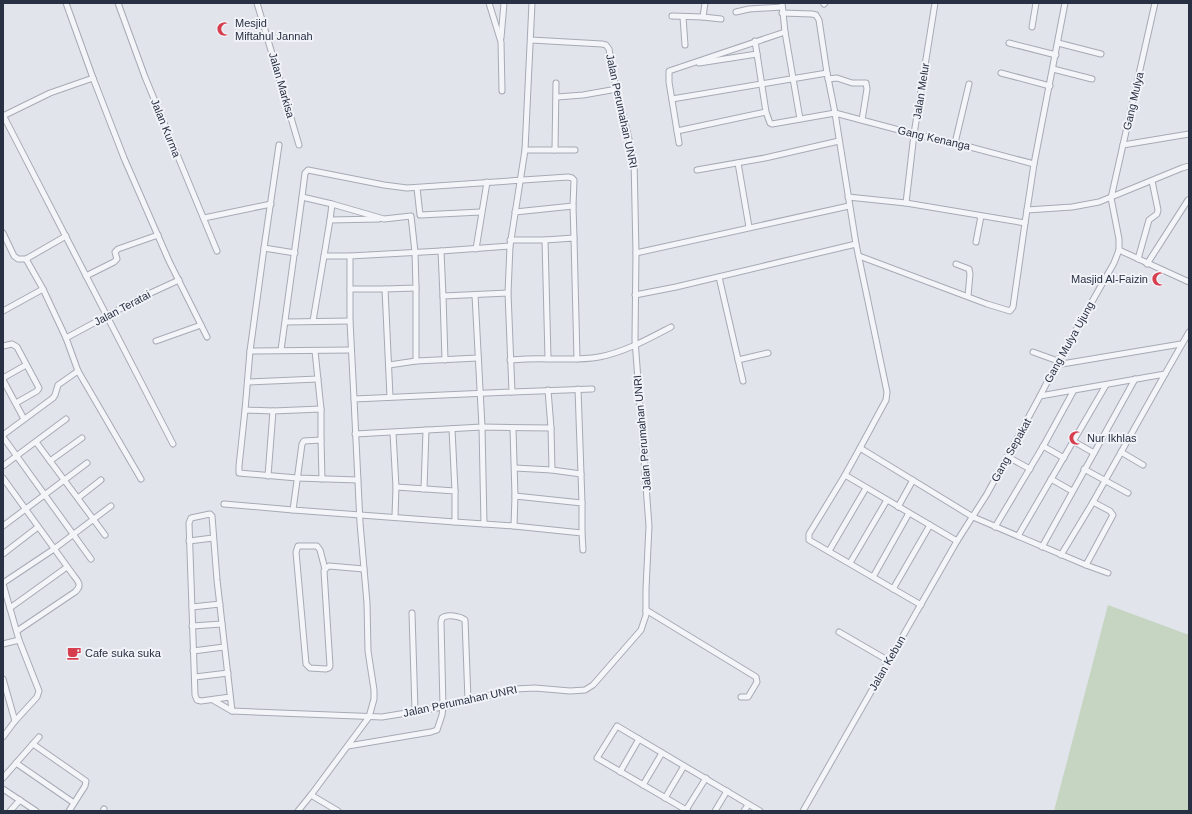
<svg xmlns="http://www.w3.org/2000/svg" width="1192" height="814" viewBox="0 0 1192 814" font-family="Arial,sans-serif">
	<rect width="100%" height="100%" fill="#e1e4eb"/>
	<path fill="#c5d5c1" d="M1108,605L1189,635V811H1054Z"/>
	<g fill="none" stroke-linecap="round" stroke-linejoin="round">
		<defs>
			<g id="minor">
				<path d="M66,3L93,78L124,158L169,261L207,337"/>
				<path d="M118,3L145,77L217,251"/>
				<path d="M257,3L299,145"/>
				<path d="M489,3L501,42L502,91"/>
				<path d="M782,3L785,32L800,119"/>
				<path d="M824,4L825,3"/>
				<path d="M736,12L749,9L782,7"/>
				<path d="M782,13L812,14L816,15L819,20L827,73L835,113L856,244L887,392L886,400L860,448"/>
				<path d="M672,16L703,17L705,3"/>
				<path d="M683,17L685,45"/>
				<path d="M703,17L721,19"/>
				<path d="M1032,27L1036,3"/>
				<path d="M501,38L504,3"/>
				<path d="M755,41L766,112L770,123L772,124L835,113L914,134L955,143L1034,164L1025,223"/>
				<path d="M1009,43L1056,55"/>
				<path d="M1058,43L1101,54"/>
				<path d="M699,63L757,54"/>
				<path d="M1053,69L1092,79"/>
				<path d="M1001,73L1050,86"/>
				<path d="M828,79L837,78L852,83H866L867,89L862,120"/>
				<path d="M557,97L583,95L617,89"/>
				<path d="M672,99L827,73"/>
				<path d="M3,115L173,444"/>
				<path d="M3,116L50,93L93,78"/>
				<path d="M677,131L766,112"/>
				<path d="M679,143L669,82V71L785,32"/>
				<path d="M955,143L969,84"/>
				<path d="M279,145L264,248L250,351L351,350"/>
				<path d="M1123,145L1189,134"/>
				<path d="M525,150H575"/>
				<path d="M555,150L556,83"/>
				<path d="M738,163L749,227"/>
				<path d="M1034,164L1065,3"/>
				<path d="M697,170L765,158L839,141"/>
				<path d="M417,188L420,215L481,212"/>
				<path d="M302,197L305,173L308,170L384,185L407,188L568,177L572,178L574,180L573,206L574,238"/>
				<path d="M848,197L906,203L1025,223L1013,307L1010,311L987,304L859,256"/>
				<path d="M906,203L914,134L935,3"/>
				<path d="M1027,210L1072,207L1099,202L1182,168L1189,166"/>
				<path d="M515,212L573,206"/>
				<path d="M204,218L271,204"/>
				<path d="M330,220L332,204"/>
				<path d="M3,233L14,256L18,259H26L66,236"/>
				<path d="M510,240H545L548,358"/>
				<path d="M545,240L574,238L577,359"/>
				<path d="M976,242L981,216"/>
				<path d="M264,248L295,253"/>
				<path d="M476,249L487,182"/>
				<path d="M1119,250L1189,282"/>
				<path d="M441,251L443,296"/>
				<path d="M636,253L849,206"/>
				<path d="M324,256L330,220L379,219"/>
				<path d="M26,259L43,289L66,338L78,371L141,479"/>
				<path d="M1138,259L1149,220L1157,214L1158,210L1152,181"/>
				<path d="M956,264L969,269L970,274L968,296"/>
				<path d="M1147,264L1188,200"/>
				<path d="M86,276L114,262L117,259L115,252L118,249L158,235"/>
				<path d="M719,277L743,381"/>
				<path d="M416,288V361"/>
				<path d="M350,289H385"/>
				<path d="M635,295L676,287L856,244"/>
				<path d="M3,311L43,289"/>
				<path d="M313,321L324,256H350"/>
				<path d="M286,322L350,321"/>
				<path d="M66,338L142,297L179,280"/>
				<path d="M156,341L201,325"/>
				<path d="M3,346L12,344L17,347L39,388L37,391L16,403"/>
				<path d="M281,350L302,197L332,204L384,219L411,216L415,252L416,288L385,289L390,397"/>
				<path d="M250,351L245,410L239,466V473L297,478L358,480"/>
				<path d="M315,351L321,409"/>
				<path d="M1033,352L1058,361"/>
				<path d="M445,360L443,296L508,293"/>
				<path d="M510,360C523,359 537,358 550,359C566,359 582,360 599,357C625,352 648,339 671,327"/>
				<path d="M738,360L768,353"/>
				<path d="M389,365L416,361L478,358"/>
				<path d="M1056,365L1181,344"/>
				<path d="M3,378L26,365"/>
				<path d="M3,380L24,419"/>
				<path d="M248,382L318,379"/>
				<path d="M578,389L581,474"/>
				<path d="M512,392L592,389"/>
				<path d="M1040,396L1165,374L1189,332"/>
				<path d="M354,399L350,321V256L441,251L510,246"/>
				<path d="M245,410L273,411L321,409V440"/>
				<path d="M452,429L455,491"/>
				<path d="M393,433L396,487L395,516"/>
				<path d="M355,434L482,427L475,295"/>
				<path d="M3,435L53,398L55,395L58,385L78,371"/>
				<path d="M3,437L91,559"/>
				<path d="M1073,441L1094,453"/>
				<path d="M36,442L105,535"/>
				<path d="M1043,446L1064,458"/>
				<path d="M1121,452L1143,465"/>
				<path d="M1008,457L1030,469"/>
				<path d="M50,461L82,438"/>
				<path d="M3,466L66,419"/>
				<path d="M515,468L552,470L551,428"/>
				<path d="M1084,469L1128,493"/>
				<path d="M552,470L581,474L582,503"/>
				<path d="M845,475L860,448L973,517L1086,565L1108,573"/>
				<path d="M268,476L273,411"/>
				<path d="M3,478L74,576C79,582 82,586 75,592L17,631"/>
				<path d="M322,479L321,440L304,441L302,444L293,510L455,522V491L396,487"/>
				<path d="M1051,479L1072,491"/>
				<path d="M424,489L426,430"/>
				<path d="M515,496L582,503V533"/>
				<path d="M78,498L101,480"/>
				<path d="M224,504L293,510"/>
				<path d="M898,507L913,480"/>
				<path d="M455,522L484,524L482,427L551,428L548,390"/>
				<path d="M484,524L514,526L515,496L513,429"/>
				<path d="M3,526L87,463"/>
				<path d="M514,526L582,533L583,550"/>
				<path d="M995,527L1045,443L1074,390"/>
				<path d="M1018,536L1106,385"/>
				<path d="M189,541L213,538"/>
				<path d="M1042,547L1135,379"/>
				<path d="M829,551L866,488"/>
				<path d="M3,554L38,527"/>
				<path d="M1061,555L1093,502L1165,374"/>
				<path d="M850,563L887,500"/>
				<path d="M1086,565L1113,515L1110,511L1093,502"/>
				<path d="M325,569L320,550L317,546H298L296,552L306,664L310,668L326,669L329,668L330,666L324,571L326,568L329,566L364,569"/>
				<path d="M873,577L909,513"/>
				<path d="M3,583L54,549L111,506"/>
				<path d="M3,584L19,640L39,691L37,697L15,721L3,737"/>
				<path d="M893,589L930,525"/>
				<path d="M921,605L809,540V534L845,475L957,541"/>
				<path d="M192,607L220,604"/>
				<path d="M10,608L67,567"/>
				<path d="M646,610L756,677L757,682L748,697H741"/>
				<path d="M412,613L415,711"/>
				<path d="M192,626L222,624"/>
				<path d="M839,632L889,661"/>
				<path d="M3,644L19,640"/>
				<path d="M193,651L224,647"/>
				<path d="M195,677L228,673"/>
				<path d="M3,679L15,721"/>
				<path d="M230,697L201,701L197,700L195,695L189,523L191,518L210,514L212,516L217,580L232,711L382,717L443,707L515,689L535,688L570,691L585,690L593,685L641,630L646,615V589L649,526L635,340L636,253L634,159L614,79L609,49L606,45L602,44L531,40"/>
				<path d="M213,700L232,711"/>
				<path d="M33,744L86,781L85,786L69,811"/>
				<path d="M348,746L431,732L437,730L442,715L443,707L441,622L442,618C447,614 460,616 465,620L468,700"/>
				<path d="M16,763L74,803"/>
				<path d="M620,772L639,739"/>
				<path d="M3,778L39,737"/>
				<path d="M643,785L662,753"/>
				<path d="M3,789L36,811"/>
				<path d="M311,795L338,811"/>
				<path d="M665,798L684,766"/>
				<path d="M686,810L706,778"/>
				<path d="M10,811L20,800"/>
				<path d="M103,811L104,809"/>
				<path d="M298,811L311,795L369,717L374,699V690L368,651L367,603L360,523L354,399L512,392L508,293L510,246L525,150L532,3"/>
				<path d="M688,811L597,758L617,726L760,811"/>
				<path d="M715,811L727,791"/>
				<path d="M744,811L748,805"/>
				<path d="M803,811L957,541L987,494L1040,396L1056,365L1114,263L1119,250V239L1111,198L1155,3"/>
			</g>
		</defs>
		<use href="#minor" stroke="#a6aab5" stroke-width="7"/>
		<use href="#minor" stroke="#f4f5f8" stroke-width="5"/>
	</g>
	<defs>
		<symbol id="mosque-bare" viewBox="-9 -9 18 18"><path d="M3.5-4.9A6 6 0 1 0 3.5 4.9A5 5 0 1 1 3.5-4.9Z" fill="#d73e4d" stroke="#f1f3f8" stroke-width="2.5" paint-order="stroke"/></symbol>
		<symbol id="cafe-bare" viewBox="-9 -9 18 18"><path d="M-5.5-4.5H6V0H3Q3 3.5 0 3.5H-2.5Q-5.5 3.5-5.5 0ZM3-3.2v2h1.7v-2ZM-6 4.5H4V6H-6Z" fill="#d73e4d" stroke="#f1f3f8" stroke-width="2.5" paint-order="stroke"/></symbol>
	</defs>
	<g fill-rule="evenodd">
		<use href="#mosque-bare" x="214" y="19" width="20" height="20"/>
		<use href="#mosque-bare" x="1149" y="269" width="20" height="20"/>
		<use href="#mosque-bare" x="1066" y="428" width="20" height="20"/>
		<use href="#cafe-bare" x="64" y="643" width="20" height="20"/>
	</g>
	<g text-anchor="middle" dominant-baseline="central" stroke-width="4" stroke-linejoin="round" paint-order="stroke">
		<g font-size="11" fill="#283043" stroke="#f1f3f8" text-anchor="start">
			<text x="235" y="23">Mesjid<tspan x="235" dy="13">Miftahul Jannah</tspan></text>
			<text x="1148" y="279" text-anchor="end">Masjid Al-Faizin</text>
			<text x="1087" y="438">Nur Ikhlas</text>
			<text x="85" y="653">Cafe suka suka</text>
		</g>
		<g font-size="11" fill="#283043" stroke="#f1f3f8">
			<text transform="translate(282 85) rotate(74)">Jalan Markisa</text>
			<text transform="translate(921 91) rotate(-81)">Jalan Melur</text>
			<text transform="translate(1133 101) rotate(-77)">Gang Mulya</text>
			<text transform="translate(622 111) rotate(78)">Jalan Perumahan UNRI</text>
			<text transform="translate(166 128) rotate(68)">Jalan Kurma</text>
			<text transform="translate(934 138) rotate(13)">Gang Kenanga</text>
			<text transform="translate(122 308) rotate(-28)">Jalan Teratai</text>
			<text transform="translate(1069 342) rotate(-61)">Gang Mulya Ujung</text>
			<text transform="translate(642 433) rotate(-95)">Jalan Perumahan UNRI</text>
			<text transform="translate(1011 450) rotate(-61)">Gang Sepakat</text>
			<text transform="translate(887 663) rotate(-60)">Jalan Kebun</text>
			<text transform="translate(460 701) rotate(-12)">Jalan Perumahan UNRI</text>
		</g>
	</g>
	<rect width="1192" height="814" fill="none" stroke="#283043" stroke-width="8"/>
</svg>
